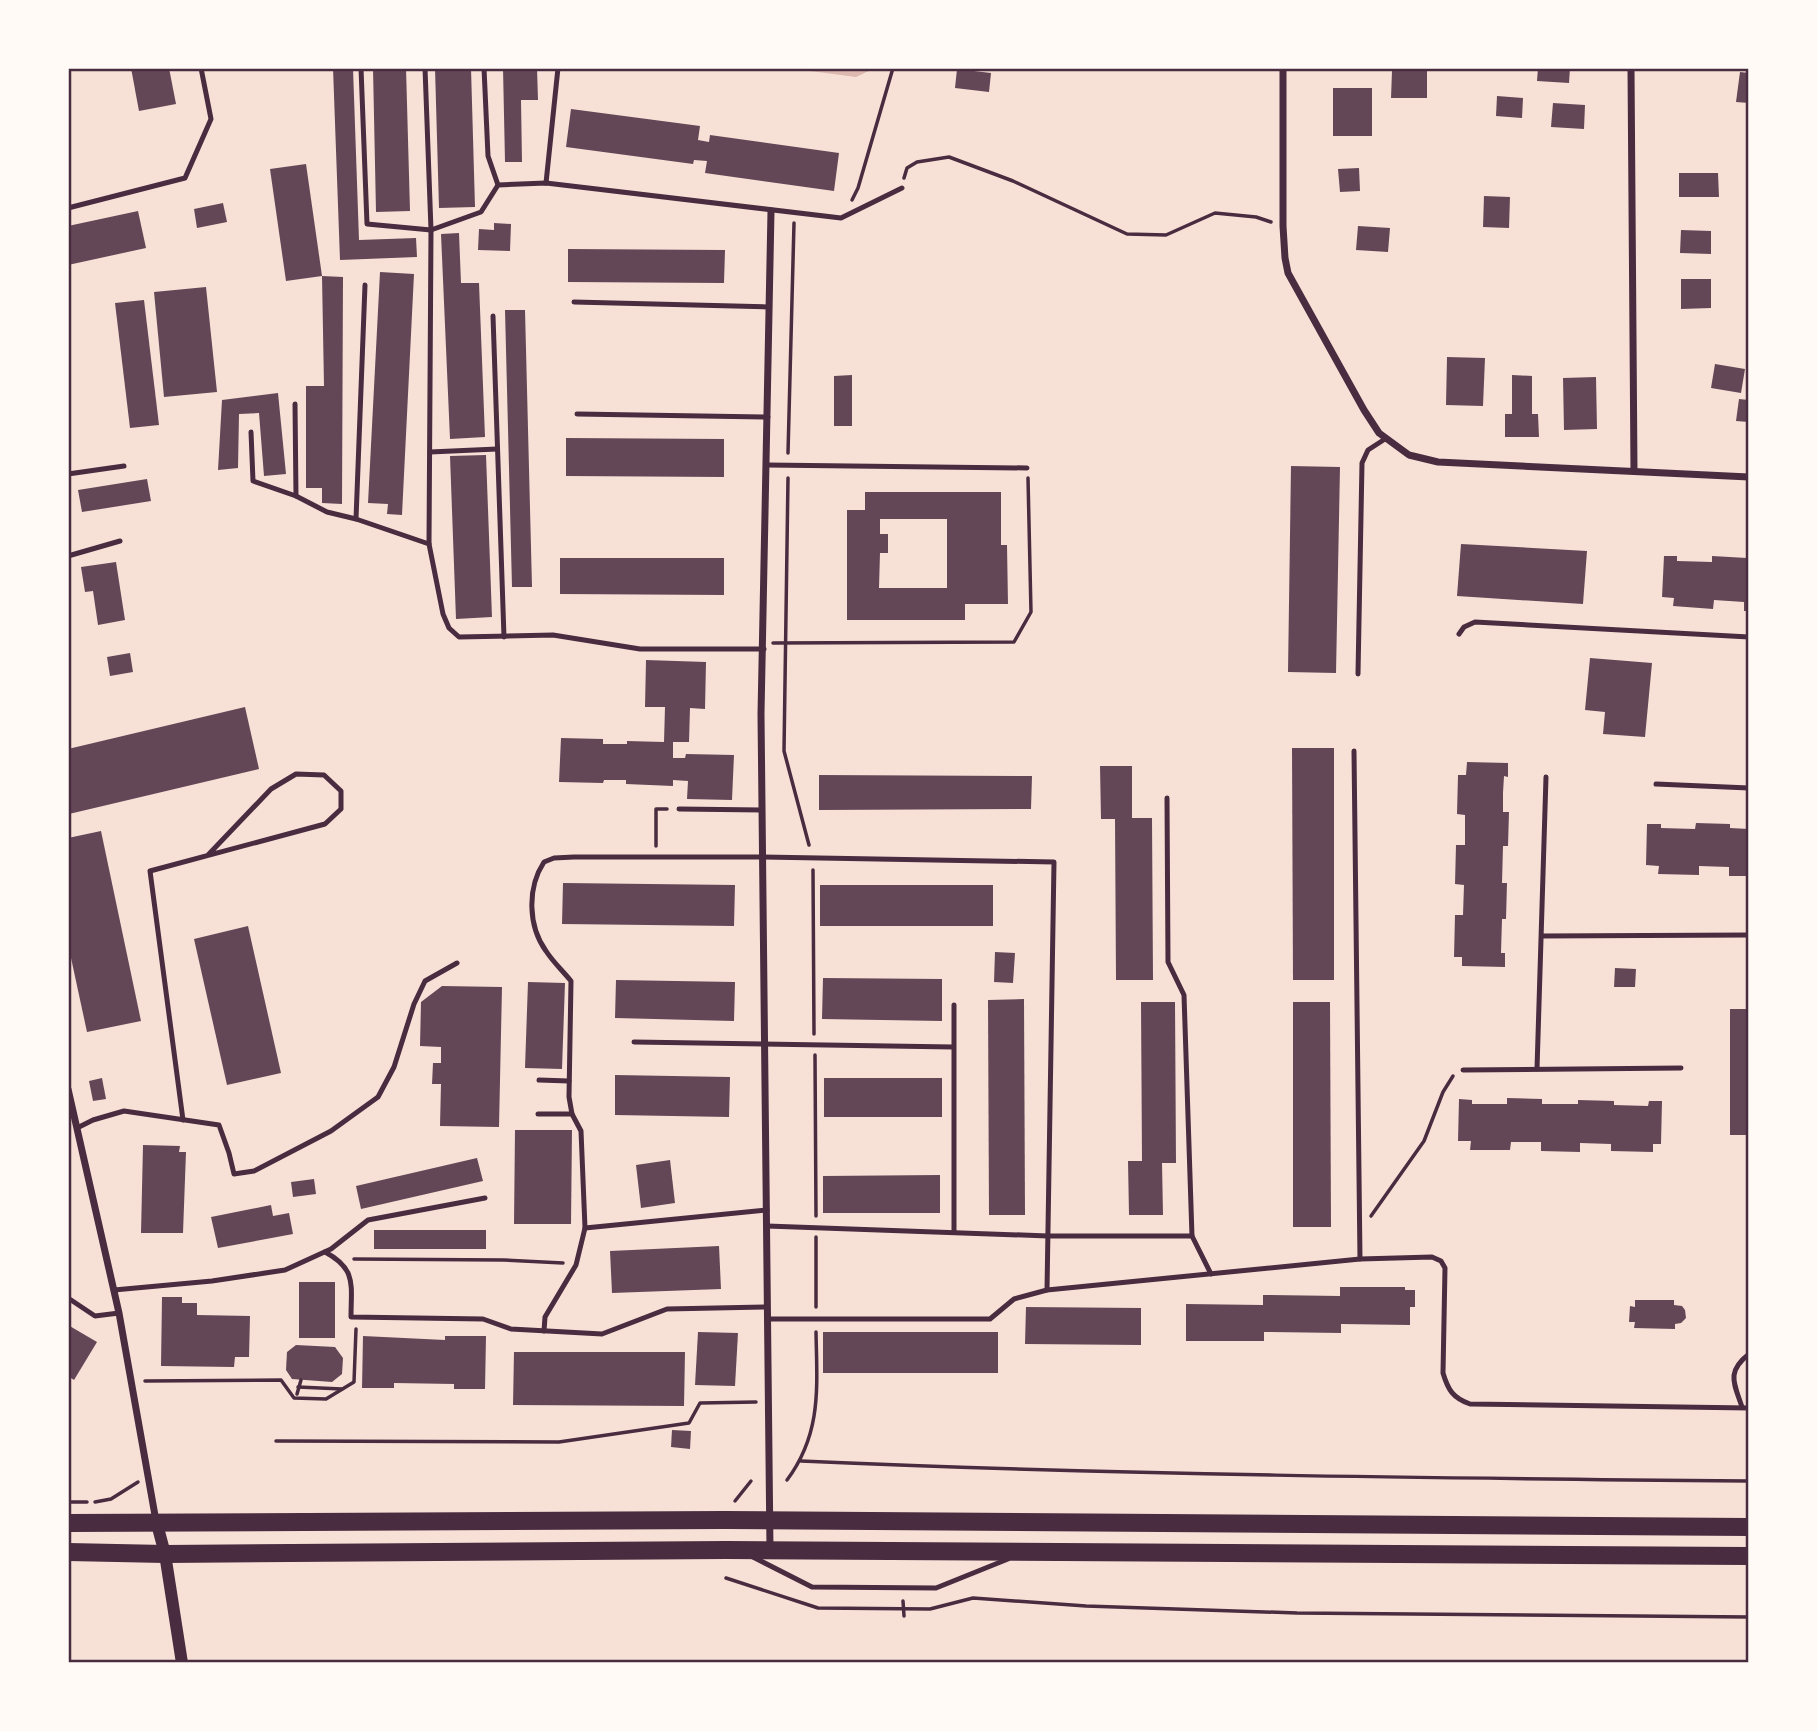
<svg xmlns="http://www.w3.org/2000/svg" width="1817" height="1731" viewBox="0 0 1817 1731" font-family="'Work Sans',sans-serif">
	<rect width="100%" height="100%" fill="#f7e1d7"/>
	<path fill="#dcb8b0" d="M787,68H875L856,77Z"/>
	<g fill="#644757" fill-rule="evenodd">
		<path d="M131,68H169L176,104L139,111Z"/>
		<path d="M333,68H353L359,240L416,238L417,257L340,260Z"/>
		<path d="M373,68H406L410,211L376,212Z"/>
		<path d="M435,68H471L475,207L439,208Z"/>
		<path d="M503,68H537L538,100H521L522,162H505Z"/>
		<path d="M1538,68H1570L1569,83L1537,81Z"/>
		<path d="M957,69L991,73L989,92L955,88Z"/>
		<path d="M1392,71H1427V98H1391Z"/>
		<path d="M1740,72L1749,73V103L1736,102Z"/>
		<rect x="1333" y="88" width="39" height="48"/>
		<path d="M1497,96L1523,98L1522,118L1496,116Z"/>
		<path d="M1553,103L1585,105L1584,129L1551,127Z"/>
		<path d="M571,109L700,126L698,140L709,142L710,135L839,153L834,191L705,173L707,161L694,160L693,164L566,147Z"/>
		<path d="M306,164L322,276L286,281L270,169Z"/>
		<path d="M1359,168L1360,191L1340,192L1338,169Z"/>
		<path d="M1679,173H1718L1719,197H1679Z"/>
		<path d="M1484,196L1510,197L1509,228L1483,227Z"/>
		<path d="M223,203L227,222L197,228L194,209Z"/>
		<path d="M138,211L146,248L68,265V226Z"/>
		<path d="M494,223L511,224L510,251L478,250L479,229L494,230Z"/>
		<path d="M1358,226L1390,228L1388,252L1356,250Z"/>
		<path d="M1681,230L1711,231V254L1680,253Z"/>
		<path d="M459,233L461,283H479L485,437L450,439L441,234Z"/>
		<path d="M568,249L725,250L724,283L568,282Z"/>
		<path d="M380,272L414,274L402,515L387,514L388,504L368,503Z"/>
		<path d="M322,276L343,277L342,504L322,503V488H306V386H324Z"/>
		<path d="M1681,279H1711V308L1681,309Z"/>
		<path d="M206,287L217,392L164,397L154,292Z"/>
		<path d="M144,300L159,425L130,428L115,303Z"/>
		<path d="M505,310H525L532,587H512Z"/>
		<path d="M1447,357L1485,358L1483,406L1446,405Z"/>
		<path d="M1715,364L1745,369L1741,393L1711,388Z"/>
		<path d="M852,375V426H834V376Z"/>
		<path d="M1512,375L1532,376V414H1538L1539,437H1505V414H1512Z"/>
		<path d="M1596,377L1597,429L1564,430L1563,378Z"/>
		<path d="M278,393L286,474L264,476L259,413L239,414L238,468L218,470L222,400Z"/>
		<path d="M1739,399L1749,400V422L1736,421Z"/>
		<path d="M566,438L724,439V477L566,476Z"/>
		<path d="M486,455L492,617L456,619L450,456Z"/>
		<path d="M1291,466L1340,467L1336,673L1288,672Z"/>
		<path d="M147,479L151,501L82,512L78,490Z"/>
		<path d="M865,492H1001V545H1007L1008,604H965V620H847V510H865ZM880,519H947V588H879L880,553H888V534H880Z"/>
		<path d="M1461,544L1587,551L1583,604L1457,596Z"/>
		<path d="M1664,556H1677V561L1712,562V556L1747,558L1749,611H1744V602L1714,600L1713,609L1673,606L1674,598L1662,597Z"/>
		<path d="M560,558H724V595L560,594Z"/>
		<path d="M116,562L125,620L98,625L93,591L85,592L81,567Z"/>
		<path d="M130,653L133,672L110,676L107,657Z"/>
		<path d="M1590,658L1652,663L1645,737L1603,734L1605,712L1585,710Z"/>
		<path d="M646,660L706,662L705,709L690,708L689,742H673V758H685L686,754L734,755L732,800L687,799L688,781L673,780V786L626,784V780H604L603,783L559,782L561,738L603,739V744H627V741L664,742L665,707H645Z"/>
		<path d="M245,707L259,769L69,814L68,749Z"/>
		<path d="M1292,748H1334V980H1293Z"/>
		<path d="M1467,762L1508,763V777L1504,776L1503,793V812H1509L1508,846H1503L1502,883H1507L1506,919H1502L1501,953H1505V967L1462,966V957H1454L1455,915H1463L1464,885L1455,884L1456,845H1465V815L1457,814L1458,775H1466Z"/>
		<path d="M1100,766H1132V818H1152L1153,980H1116L1115,819H1101Z"/>
		<path d="M819,775L1032,776L1031,809L819,810Z"/>
		<path d="M1696,823L1730,824V828L1749,829V876H1729V867L1699,866V875L1658,874L1659,866L1646,865L1647,824H1661V828L1695,829Z"/>
		<path d="M101,831L141,1021L87,1032L68,944V838Z"/>
		<path d="M563,883L735,885L734,926L562,924Z"/>
		<rect x="820" y="885" width="173" height="41"/>
		<path d="M248,926L281,1073L227,1085L194,939Z"/>
		<path d="M995,952L1015,953L1013,983L994,982Z"/>
		<path d="M1615,968L1636,969L1635,987H1614Z"/>
		<path d="M823,978L942,979V1021L822,1019Z"/>
		<path d="M616,980L735,982L734,1021L615,1018Z"/>
		<path d="M528,982L565,983L562,1069L525,1068Z"/>
		<path d="M442,986L502,987L499,1127L440,1126L441,1084H432L433,1063H441V1047L420,1046L421,1002Z"/>
		<path d="M1024,999L1025,1215H989L988,1000Z"/>
		<path d="M1141,1002H1175L1176,1163H1162L1163,1215H1129L1128,1161H1142Z"/>
		<path d="M1293,1002H1330L1331,1227H1293Z"/>
		<rect x="1730" y="1009" width="19" height="126"/>
		<path d="M615,1075L730,1077L729,1117L615,1115Z"/>
		<path d="M102,1078L106,1099L93,1101L89,1081Z"/>
		<rect x="824" y="1078" width="118" height="39"/>
		<path d="M1507,1098L1542,1099V1104H1578V1100L1614,1101V1105L1648,1106L1649,1101H1662L1661,1144H1653V1152L1611,1151V1144L1580,1143V1152L1541,1151V1142H1511L1510,1150H1470L1471,1141H1458L1459,1099L1472,1100V1104H1507Z"/>
		<path d="M515,1130H572L571,1224H514Z"/>
		<path d="M143,1145L180,1146L179,1152H186L183,1233H141Z"/>
		<path d="M477,1158L483,1181L361,1209L356,1186Z"/>
		<path d="M670,1160L675,1203L641,1208L636,1165Z"/>
		<path d="M940,1175V1213H823V1176Z"/>
		<path d="M314,1179L316,1194L293,1197L291,1182Z"/>
		<path d="M271,1205L273,1216L289,1213L293,1234L218,1248L211,1217Z"/>
		<rect x="374" y="1230" width="112" height="19"/>
		<path d="M719,1246L721,1289L612,1293L610,1251Z"/>
		<rect x="299" y="1282" width="36" height="56"/>
		<path d="M1340,1287H1405V1290H1415V1307H1410V1325L1341,1324V1333L1264,1332V1341H1186V1304L1263,1305V1295L1340,1296Z"/>
		<path d="M162,1297H182V1303H197V1315L250,1316L249,1357H235L234,1367L161,1366Z"/>
		<path d="M1635,1300H1674V1305L1682,1306L1685,1310L1686,1318L1681,1323L1675,1324V1329L1634,1328L1635,1322H1629L1630,1306L1635,1307Z"/>
		<path d="M1026,1307L1141,1308V1345L1025,1344Z"/>
		<path d="M68,1325L97,1342L74,1380L68,1376Z"/>
		<path d="M698,1332L738,1333L735,1386L695,1385Z"/>
		<rect x="823" y="1332" width="175" height="41"/>
		<path d="M363,1336L445,1340V1336H486L485,1389H454V1384L394,1383V1388H362Z"/>
		<path d="M296,1345L335,1347L343,1358L342,1374L332,1382L292,1379L286,1370L287,1352Z"/>
		<path d="M514,1352H685L684,1406L513,1405Z"/>
		<path d="M672,1430L691,1431L690,1449L671,1447Z"/>
	</g>
	<g fill="none" stroke-linecap="round" stroke-linejoin="round">
		<g stroke="#4a2c40" stroke-width="3.5">
			<path d="M904,178L907,168L917,162L949,157L1013,181L1127,234L1166,235L1215,213L1256,217L1271,222"/>
			<path d="M852,200L858,188L893,68"/>
			<path d="M788,453L794,223"/>
			<path d="M788,478L784,751L809,845"/>
			<path d="M773,643L1014,642L1031,612L1028,478"/>
			<path d="M656,846V809H667"/>
			<path d="M813,870L814,1034"/>
			<path d="M815,1055L816,1216"/>
			<path d="M1371,1216L1424,1141L1443,1092L1453,1076"/>
			<path d="M816,1237V1307"/>
			<path d="M354,1259L504,1260L563,1263"/>
			<path d="M145,1381L281,1380L294,1398L326,1399L354,1382L356,1329"/>
			<path d="M298,1387L342,1389"/>
			<path d="M297,1394L301,1380"/>
			<path d="M276,1441L559,1442L689,1423L700,1403L756,1402"/>
			<path d="M801,1461C1117,1475 1433,1478 1749,1481"/>
			<path d="M787,1480C822,1433 817,1387 816,1332"/>
			<path d="M735,1501L751,1481"/>
			<path d="M68,1502H87"/>
			<path d="M95,1502L111,1499L138,1482"/>
			<path d="M726,1578L818,1608L930,1609L973,1598L1086,1606L1297,1613L1749,1617"/>
			<path d="M903,1601L904,1616"/>
		</g>
		<g stroke="#4a2c40" stroke-width="5">
			<path d="M361,68L367,224L431,230L481,212L498,185L546,183L841,218L902,188"/>
			<path d="M425,68L431,230L429,544L443,614L449,628L459,637L553,635L640,649H764"/>
			<path d="M484,68L488,156L498,185"/>
			<path d="M546,183L558,68"/>
			<path d="M68,208L185,178L211,119L201,68"/>
			<path d="M365,285L356,519L429,544"/>
			<path d="M574,302L769,307"/>
			<path d="M493,316L504,637"/>
			<path d="M295,404L296,496L327,512L356,519"/>
			<path d="M577,414L768,417"/>
			<path d="M251,432L253,481L296,496"/>
			<path d="M430,452L497,449"/>
			<path d="M767,465L1027,468"/>
			<path d="M68,474L124,466"/>
			<path d="M68,556L120,541"/>
			<path d="M1459,634L1464,627L1475,622L1749,637"/>
			<path d="M1358,674L1362,463L1368,450L1385,439"/>
			<path d="M1354,751L1360,1259"/>
			<path d="M1656,784L1749,788"/>
			<path d="M1167,798L1168,962L1184,995L1192,1236L1211,1274"/>
			<path d="M679,809L762,810"/>
			<path d="M1542,936L1749,935"/>
			<path d="M954,1005V1231"/>
			<path d="M634,1042L953,1047"/>
			<path d="M1537,1069L1546,777"/>
			<path d="M1463,1070L1681,1068"/>
			<path d="M539,1080L569,1081"/>
			<path d="M538,1114H572"/>
			<path d="M183,1120L150,871L325,824L341,809V791L324,775L296,774L271,789L208,855"/>
			<path d="M77,1128L93,1120L124,1111L219,1125L229,1153L234,1174L254,1171L331,1131L378,1097L394,1067L414,1004L425,981L457,963"/>
			<path d="M767,1210L585,1228L581,1131L572,1114L569,1097L571,981C563,971 553,962 546,951C528,926 527,888 544,862L554,858L574,857H763L1054,862L1047,1290"/>
			<path d="M767,1226L1048,1236H1192"/>
			<path d="M325,1252C357,1269 351,1285 351,1317L483,1319L511,1329L602,1334L667,1309L767,1307"/>
			<path d="M114,1290L212,1281L285,1270L331,1249L368,1220L485,1198"/>
			<path d="M68,1298L95,1316L119,1313"/>
			<path d="M768,1319H990L1014,1299L1047,1290L1360,1259L1432,1257L1441,1261L1445,1268L1443,1373C1448,1390 1453,1398 1470,1404L1749,1408"/>
			<path d="M544,1331L545,1317L576,1265L585,1228"/>
			<path d="M1742,1407C1734,1383 1726,1372 1749,1354"/>
			<path d="M751,1556L812,1587L936,1588L1008,1559"/>
		</g>
		<g stroke="#4a2c40" stroke-width="7">
			<path d="M1283,68V226L1285,258L1288,273L1364,410L1379,433L1409,455L1438,462L1749,477"/>
			<path d="M1631,68L1634,471"/>
			<path d="M68,1089L119,1313L156,1521"/>
			<path d="M770,1550L761,714L771,211"/>
		</g>
		<path stroke="#4a2c40" stroke-width="12" d="M157,1524L165,1554L182,1663"/>
		<g stroke="#4a2c40" stroke-width="18">
			<path d="M68,1523L725,1520L1749,1527"/>
			<path d="M68,1552L165,1554L726,1550L1749,1556"/>
		</g>
	</g>
	<rect width="1817" height="1731" fill="none" stroke="#fffaf5" stroke-width="140"/>
	<rect x="70" y="70" width="1677" height="1591" fill="none" stroke="#4a2c40" stroke-width="2.5"/>
</svg>
